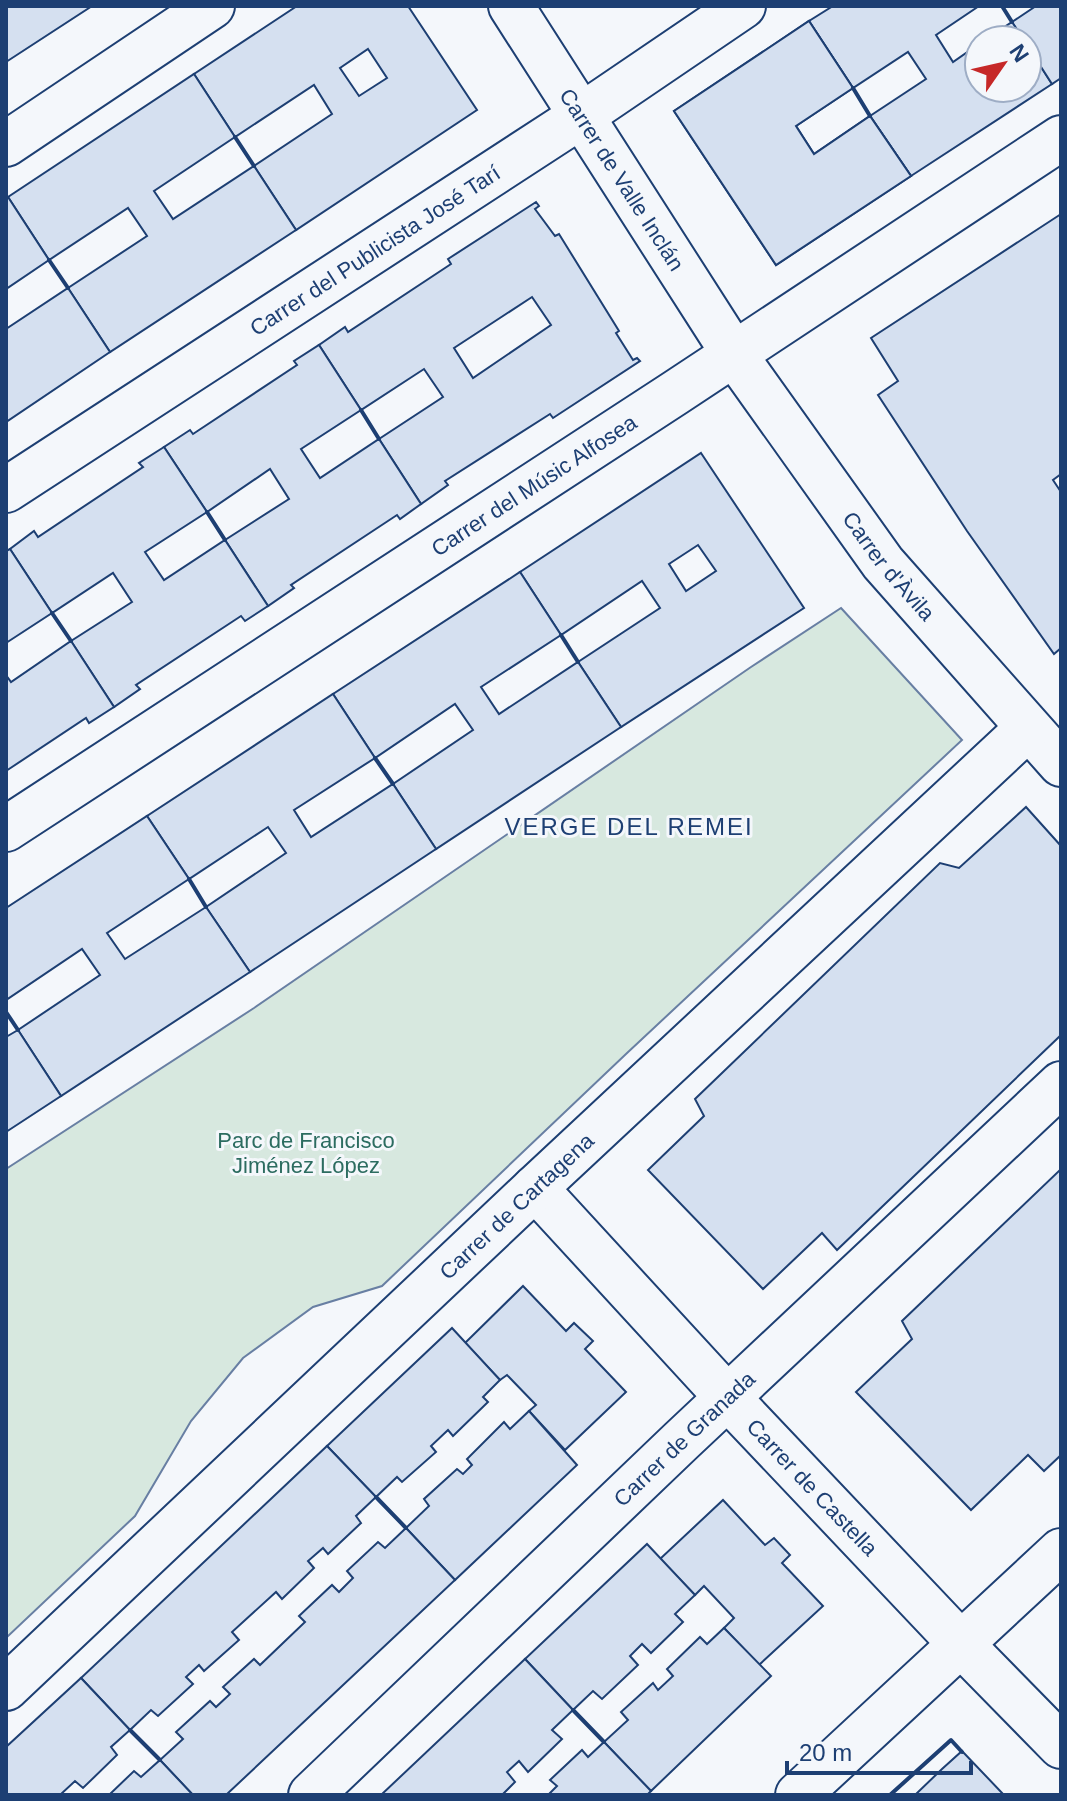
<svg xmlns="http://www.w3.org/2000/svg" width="1067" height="1801" viewBox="0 0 1067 1801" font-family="Helvetica,sans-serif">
	<rect width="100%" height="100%" fill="#f4f7fb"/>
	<path fill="#d7e8df" stroke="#687fa3" stroke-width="2" d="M841,608L962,740L626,1054L382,1286L313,1307L243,1358L191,1421L135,1516L6,1638V1169L254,1008L751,667Z"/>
	<g fill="#d5e0f0" stroke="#1d3f73" stroke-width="2" fill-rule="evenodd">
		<path d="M6,6H92L6,62Z"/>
		<path d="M297,6H408L477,110L296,230L254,166L332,114L314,85L235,137L194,74ZM368,49L387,78L359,96L340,68Z"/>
		<path d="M833,6H979L936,35L953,62L979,44V88H1027V45L1052,84L911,176L870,116L926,79L908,52L853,88L809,21Z"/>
		<path d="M1036,6H1061V78L1052,84L1027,45V40H1024L1012,22Z"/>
		<path d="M809,21L853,88L796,126L814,154L870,116L911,176L776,265L674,111ZM770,143L788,170L777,178L759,151Z"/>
		<path d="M809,21L853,88L796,126L814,154L870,116L911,176L776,265L674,111Z"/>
		<path d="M1012,22L1024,40H985Z"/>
		<path d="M194,74L235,137L154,191L173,219L254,166L296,230L110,352L68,288L147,236L128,208L49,260L8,197Z"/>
		<path d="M8,197L49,260L6,289V198Z"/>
		<path d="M536,202L539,206L535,209L555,236L559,234L619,331L616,333L633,360L637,358L640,361L553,418L550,414L445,481L448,485L421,504L379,439L443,397L424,369L361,410L319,345L345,327L348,332L451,264L448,259ZM532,297L551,325L473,378L454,348Z"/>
		<path d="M1061,214V474L1053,480L1061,492V648L1054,654L967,531L878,395L898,381L871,338Z"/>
		<path d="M68,288L110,352L6,422V329Z"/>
		<path d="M319,345L361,410L301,449L320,478L379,439L421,504L400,519L397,515L291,585L294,588L268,606L225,540L289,499L270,469L207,512L164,447L190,430L193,434L297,365L294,361Z"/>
		<path d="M164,447L207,512L145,552L164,580L225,540L268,606L245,621L241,616L136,685L140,689L114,707L71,641L132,602L113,573L52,613L10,549L34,531L38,537L143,467L139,463Z"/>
		<path d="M701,453L804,608L621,727L578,662L660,608L642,581L561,635L520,572ZM698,545L716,571L686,591L669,564Z"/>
		<path d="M10,549L52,613L6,643V551Z"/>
		<path d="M520,572L561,635L481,687L499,714L578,662L621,727L436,849L393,784L473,730L455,704L375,758L333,694Z"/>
		<path d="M71,641L114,707L89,723L86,718L6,771V675L11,682Z"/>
		<path d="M333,694L375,758L294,810L311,837L393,784L436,849L250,972L206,907L286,853L268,827L189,879L147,816Z"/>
		<path d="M1026,807L1061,846V1035L837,1250L822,1233L763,1289L648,1170L704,1116L695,1099L940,863L959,868Z"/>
		<path d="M147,816L189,879L107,933L125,959L206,907L250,972L61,1096L18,1030L100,975L82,949L6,1000V908Z"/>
		<path d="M18,1030L61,1096L6,1132V1037Z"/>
		<path d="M1061,1169V1455L1044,1471L1028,1455L971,1510L856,1392L912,1339L902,1321Z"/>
		<path d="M523,1286L566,1331L574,1323L593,1341L585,1349L626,1392L565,1450L529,1411L536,1405L507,1375L500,1380L465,1343Z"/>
		<path d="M452,1328L500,1380L483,1397L488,1402L453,1436L448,1430L431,1446L436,1452L402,1482L397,1477L376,1497L327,1446Z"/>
		<path d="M529,1411L577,1465L455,1580L406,1528L429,1506L424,1499L457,1469L463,1474L472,1465L467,1459L504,1422L510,1429Z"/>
		<path d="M327,1446L376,1497L356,1516L361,1523L328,1554L323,1548L308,1561L314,1568L282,1599L276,1592L232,1632L239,1640L204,1671L199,1665L186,1677L193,1684L158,1716L151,1710L130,1730L81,1678Z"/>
		<path d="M723,1500L765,1545L774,1538L790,1555L782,1563L823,1606L759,1665L724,1628L734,1618L704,1586L695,1595L660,1559Z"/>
		<path d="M406,1528L455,1580L226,1795H193L160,1760L183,1739L176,1732L210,1701L216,1707L230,1694L223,1687L254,1659L260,1665L305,1622L299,1616L332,1585L339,1592L353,1578L347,1571L378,1542L385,1548Z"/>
		<path d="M647,1544L695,1595L675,1614L683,1622L651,1653L642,1644L630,1656L638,1665L602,1699L593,1691L573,1710L525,1659Z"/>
		<path d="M724,1628L771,1676L651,1791L604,1742L628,1720L621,1712L653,1683L658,1690L673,1676L667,1669L700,1637L707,1644Z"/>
		<path d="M525,1659L573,1710L552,1730L562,1739L528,1772L519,1761L507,1772L515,1782L502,1795H381Z"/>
		<path d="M81,1678L130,1730L111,1747L117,1755L83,1788L75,1781L60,1795H6V1747Z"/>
		<path d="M604,1742L651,1791L647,1795H548L557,1786L550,1780L582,1750L588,1757Z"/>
		<path d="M962,1751L1004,1795H915L942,1769Z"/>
		<path d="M160,1760L193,1795H109L134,1771L141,1777Z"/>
	</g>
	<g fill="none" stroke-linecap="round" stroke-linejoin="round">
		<defs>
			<g id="minor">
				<path id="s1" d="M511,6L734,354L883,563L1061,764"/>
				<path d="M6,144L212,6"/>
				<path id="s2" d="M6,490L581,116L743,6"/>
				<path id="s3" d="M6,829L675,393L1061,138"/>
				<path id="s4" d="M535,1188L728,1398L961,1644L1061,1746"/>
				<path id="s5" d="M6,1688L535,1188L1028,728"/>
				<path id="s6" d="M311,1795L681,1441L1061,1084"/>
				<path d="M798,1795L1061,1551"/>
			</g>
		</defs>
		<use href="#minor" stroke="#1d3f73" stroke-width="48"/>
		<use href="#minor" stroke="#f4f7fb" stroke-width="44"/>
		<g stroke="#1d3f73" stroke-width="4">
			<path d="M1002,6L1012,22"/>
			<path d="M853,88L870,116"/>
			<path d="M235,137L254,166"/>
			<path d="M49,260L68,288"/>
			<path d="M361,410L379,439"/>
			<path d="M207,512L225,540"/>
			<path d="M52,613L71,641"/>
			<path d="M561,635L578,662"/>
			<path d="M375,758L393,784"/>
			<path d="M189,879L206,907"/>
			<path d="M6,1012L18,1030"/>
			<path d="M376,1497L406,1528"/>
			<path d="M573,1710L604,1742"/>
			<path d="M130,1730L160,1760"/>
			<path d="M890,1795L951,1740L962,1752"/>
		</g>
	</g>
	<g text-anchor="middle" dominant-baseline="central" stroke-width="6" stroke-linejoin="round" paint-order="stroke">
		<g font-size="22" fill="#1d3f73" stroke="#f4f7fb">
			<text stroke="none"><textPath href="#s1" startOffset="206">Carrer de Valle Inclán</textPath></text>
			<text stroke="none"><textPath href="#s2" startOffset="440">Carrer del Publicista José Tarí</textPath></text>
			<text stroke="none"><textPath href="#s3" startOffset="630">Carrer del Músic Alfosea</textPath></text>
			<text stroke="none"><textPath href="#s1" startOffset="676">Carrer d'Àvila</textPath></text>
			<text stroke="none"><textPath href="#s5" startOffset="702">Carrer de Cartagena</textPath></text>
			<text stroke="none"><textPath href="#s6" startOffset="516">Carrer de Granada</textPath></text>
			<text stroke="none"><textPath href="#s4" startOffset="408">Carrer de Castella</textPath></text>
		</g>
		<g font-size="22" fill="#2c6c60" stroke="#f4f7fb">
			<text x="306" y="1140">Parc de Francisco<tspan x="306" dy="25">Jiménez López</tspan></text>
		</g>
		<g font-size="24" letter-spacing="2" fill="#1d3f73" stroke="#f4f7fb">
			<text x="629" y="826">VERGE DEL REMEI</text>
		</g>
	</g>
	<rect width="1067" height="1801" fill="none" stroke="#1d3f73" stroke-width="16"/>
	<g transform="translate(1003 64) rotate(56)"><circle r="38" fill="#f4f7fb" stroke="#9eadc5" stroke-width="2"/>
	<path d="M0-6L14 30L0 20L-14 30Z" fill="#c62828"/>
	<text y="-12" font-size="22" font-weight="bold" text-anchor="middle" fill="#1d3f73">N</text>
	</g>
	<path d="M787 1761v12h184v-12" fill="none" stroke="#1d3f73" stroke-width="4"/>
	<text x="799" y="1761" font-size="24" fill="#1d3f73" stroke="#f4f7fb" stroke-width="6" paint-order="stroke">20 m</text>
</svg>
